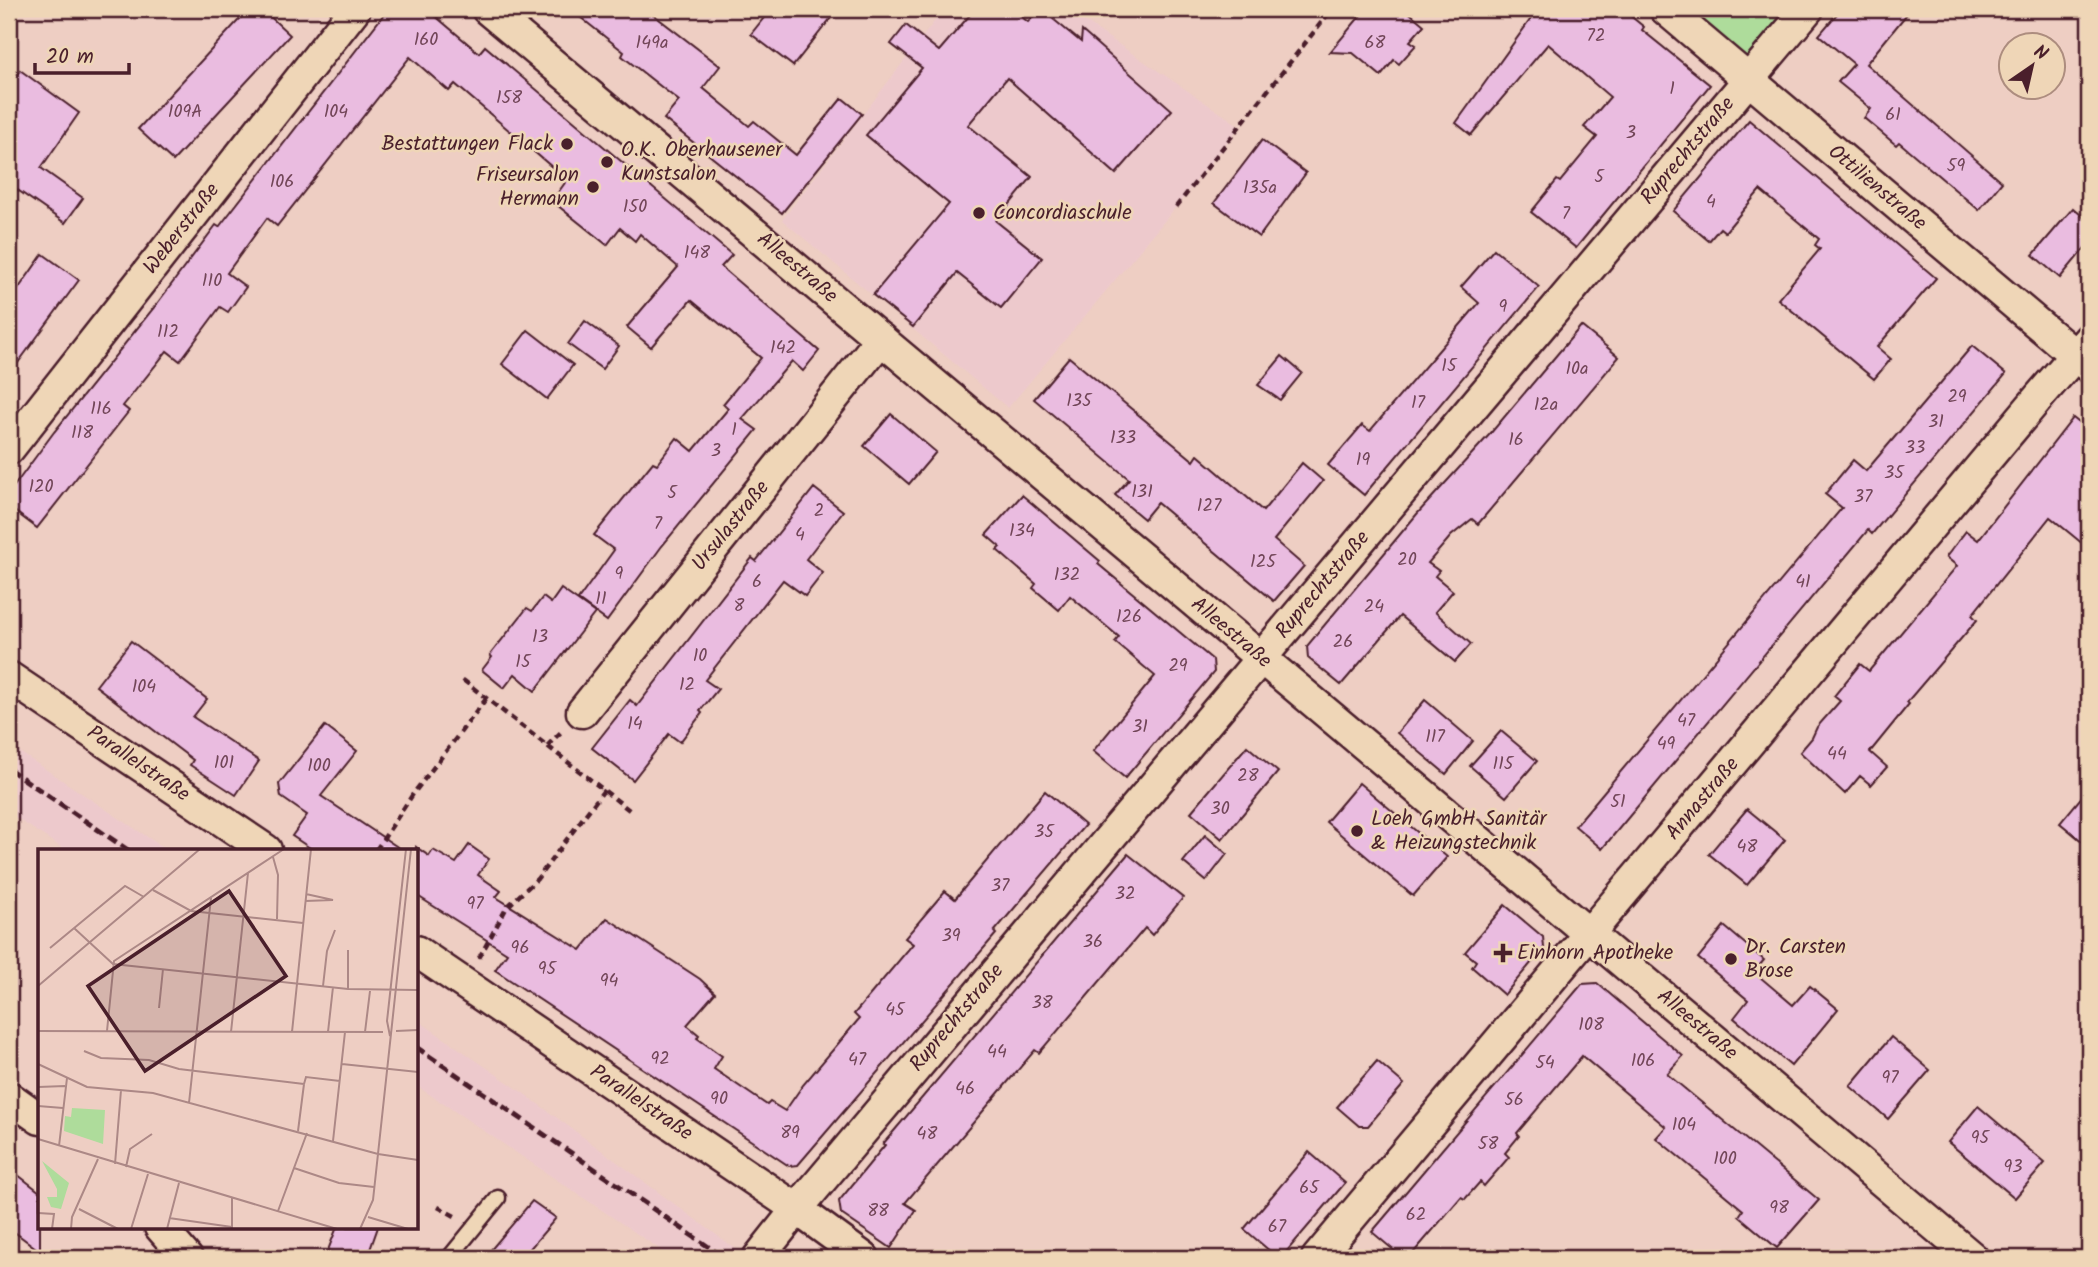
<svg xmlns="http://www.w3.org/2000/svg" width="2098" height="1267" viewBox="0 0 2098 1267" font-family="Kalam,sans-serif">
	<rect width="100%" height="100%" fill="#eecec3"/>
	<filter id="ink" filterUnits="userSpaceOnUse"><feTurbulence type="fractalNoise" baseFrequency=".0143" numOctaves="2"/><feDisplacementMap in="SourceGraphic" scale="14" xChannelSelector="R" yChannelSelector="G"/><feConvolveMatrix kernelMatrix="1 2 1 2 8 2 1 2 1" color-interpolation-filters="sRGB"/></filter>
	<g filter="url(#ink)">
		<g fill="#edc9cc">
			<path d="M944,9H1070L1084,21L1240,126L1176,207L1008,408L782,220Z"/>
			<path d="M9,745L167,850H65L9,813Z"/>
			<path d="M416,1019L519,1090L748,1258H673L417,1086Z"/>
		</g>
		<path fill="#aedc9b" stroke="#7c7e63" stroke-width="2" d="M1665,9H1808L1747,79Z"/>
		<g fill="#eabce0" stroke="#4a1f2b" stroke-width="2">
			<path d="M249,9H262L290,35L173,161L138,129Z"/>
			<path d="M388,9H427L479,53L485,46L732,255L721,267L819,351L803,371L792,361L742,419L757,430L662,546L607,621L578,600L614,550L594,535L653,462L657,464L677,438L693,451L728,409L723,404L761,358L691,300L651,347L627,327L678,267L640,234L635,241L620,228L607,245L552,201L567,180L455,84L449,91L410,57L277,226L267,218L227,273L246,287L228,312L220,307L180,361L167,351L123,406L129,411L37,528L9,507V493L54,432L156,305L216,225L219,227Z"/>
			<path d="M570,9H646L720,66L703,88L749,126L754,121L796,155L842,98L862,114L782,213L664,119L679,101L622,56L624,52Z"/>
			<path d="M771,9H838L793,66L751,34Z"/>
			<path d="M975,9H1012L1028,22L1041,9L1081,42L1082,31L1172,110L1116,174L1007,78L968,125L1032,177L996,221L1042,258L1001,308L957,273L913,327L873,295L949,204L866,135L922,68L891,44L906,25L939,51Z"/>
			<path d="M1366,9H1405L1424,25L1410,41L1416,45L1399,64L1394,60L1381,76L1353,53L1330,52Z"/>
			<path d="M1538,9H1622L1644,27L1642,30L1710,85L1576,248L1531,212L1557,180L1560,182L1597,137L1584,127L1610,97L1548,44L1471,135L1456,123Z"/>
			<path d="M1841,9H1911L1866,64L2002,182L1979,210L1899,142L1896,145L1864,118L1871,109L1838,82L1854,64L1819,35Z"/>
			<path d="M20,70L79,113L41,168L83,198L65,223L9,184V86Z"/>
			<path d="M1749,120L1936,278L1877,347L1891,359L1874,379L1778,299L1820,249L1815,245L1819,239L1760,190L1725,232L1720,228L1709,241L1673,211Z"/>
			<path d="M1262,140L1306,173L1259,237L1214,203Z"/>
			<path d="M2073,208L2089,222V243L2060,278L2033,255Z"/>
			<path d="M1494,249L1539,287L1364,495L1328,465L1362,425L1370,431L1479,303L1461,287Z"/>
			<path d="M43,254L79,280L9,375V302Z"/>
			<path d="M585,321L619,346L602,369L568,344Z"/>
			<path d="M1581,326L1619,357L1478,524L1472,519L1451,536L1428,563L1439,571L1435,576L1453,591L1435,612L1471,644L1455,662L1400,616L1341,685L1308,658L1307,646L1417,514L1490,434Z"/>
			<path d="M528,330L573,365L547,399L502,364Z"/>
			<path d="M1972,346L2006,374L1872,534L1868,530L1602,849L1575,826L1842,508L1825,494L1853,460L1866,471Z"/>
			<path d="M1282,356L1302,373L1280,400L1258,385Z"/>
			<path d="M1069,357L1194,461L1198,455L1263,511L1302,463L1323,481L1274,540L1304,566L1274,601L1157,503L1144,519L1115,495L1129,479L1034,399Z"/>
			<path d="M891,414L936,452L909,484L864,446Z"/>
			<path d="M2073,418L2089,431V549L2050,517L1972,615L1977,620L1907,702L1909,704L1870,752L1887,767L1871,785L1860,776L1845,794L1800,752L1812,738L1817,727L1840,701L1834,696L1860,664L1869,671L1957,566L1946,557L1966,531L1978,540Z"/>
			<path d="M814,488L843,511L806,559L823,573L805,596L783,580L705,680L718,689L700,711L702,713L680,742L669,734L633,780L592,748L630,700L637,706L752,558L756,561Z"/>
			<path d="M1022,495L1100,561L1098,564L1213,660L1214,672L1125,778L1093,751L1155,676L1115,642L1119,637L1070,596L1059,610L1033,588L1036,584L997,550L1000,547L986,535Z"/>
			<path d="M561,589L595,613L535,691L515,674L504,688L482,670L492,657L490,655L527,608L532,611L543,597L551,603Z"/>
			<path d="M131,641L207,699L193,717L259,761L236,795L190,765L193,760L96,686Z"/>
			<path d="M1425,700L1473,741L1446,774L1397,733Z"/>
			<path d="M325,726L357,751L321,796L402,850H313L292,836L307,815L281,797L279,784Z"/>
			<path d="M1501,731L1537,761L1506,797L1470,766Z"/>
			<path d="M1247,746L1278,772L1222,839L1191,812Z"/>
			<path d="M1359,783L1447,857L1413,896L1326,822Z"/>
			<path d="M2089,788V847L2060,823Z"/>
			<path d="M1045,791L1085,825L994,932L996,934L798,1165L789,1166L495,970L507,953L416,895V847L429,856L433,850L456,863L469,845L489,859L478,875L501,891L496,897L581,950L607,918L700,979L715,993L687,1025L699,1035L697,1038L722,1056L714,1069L767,1105L770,1102L785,1111L803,1085L859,1019L854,1014L913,944L905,938L945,891L955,899Z"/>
			<path d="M1747,809L1785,840L1747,885L1709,854Z"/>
			<path d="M1205,835L1227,854L1206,881L1183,862Z"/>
			<path d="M1128,854L1183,898L1152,935L1145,928L1039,1053L1035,1050L905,1203L916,1210L891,1248L841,1214L839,1201L885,1145L883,1144Z"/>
			<path d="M1505,905L1543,937L1544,948L1504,995L1472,967L1476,961L1465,952Z"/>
			<path d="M1724,926L1764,960L1754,972L1793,1005L1810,986L1838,1009L1791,1066L1734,1018L1748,1000L1698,958Z"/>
			<path d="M1597,983L1683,1056L1667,1074L1819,1200L1777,1248L1739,1216L1743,1210L1656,1138L1666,1127L1582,1056L1517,1133L1519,1136L1505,1153L1509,1157L1484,1186L1480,1182L1465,1199L1461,1197L1409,1258H1403L1372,1232L1582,984Z"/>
			<path d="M1891,1037L1930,1070L1888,1119L1850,1086Z"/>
			<path d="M1377,1061L1404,1084L1368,1126H1359L1337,1107Z"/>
			<path d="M1978,1106L2045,1163L2015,1198L1948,1142Z"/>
			<path d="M1309,1152L1345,1183L1281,1258H1278L1244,1229Z"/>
			<path d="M9,1168L40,1192V1251L9,1228Z"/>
			<path d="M532,1201L556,1218L522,1258H484Z"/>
			<path d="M337,1227H378L367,1258H325Z"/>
		</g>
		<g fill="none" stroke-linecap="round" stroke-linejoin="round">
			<defs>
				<path id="service" d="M449,1258L498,1198"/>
				<g id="minor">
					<path d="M487,9L1403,777L1973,1258"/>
					<path d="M1665,9L2089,367"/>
					<path d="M9,449L355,9"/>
					<path d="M9,677L266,850"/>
					<path d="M582,712L881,339"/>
					<path d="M416,951L797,1209L864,1258"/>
					<path d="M9,1097L40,1119"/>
					<path d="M160,1227L187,1258"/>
					<path d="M758,1258L797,1209L1808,9"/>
					<path d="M1317,1258L2039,397L2089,339"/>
				</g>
			</defs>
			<use href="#service" stroke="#4a1f2b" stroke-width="19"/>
			<use href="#minor" stroke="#4a1f2b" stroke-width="35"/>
			<g stroke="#4a1f2b" stroke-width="4.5" stroke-dasharray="7 5" stroke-linecap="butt">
				<path d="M1176,207L1332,9"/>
				<path d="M463,680L633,813"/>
				<path d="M547,746L562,731"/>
				<path d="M376,850L413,794L486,699"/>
				<path d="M479,958L507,907L537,879L604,790"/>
				<path d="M438,1207L455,1216"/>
			</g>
			<use href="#service" stroke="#efd6b7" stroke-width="14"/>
			<use href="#minor" stroke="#efd6b7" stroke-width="30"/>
			<g stroke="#4a1f2b" stroke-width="5" stroke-dasharray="10 5" stroke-linecap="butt">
				<path d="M9,769L128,850"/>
				<path d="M416,1047L725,1258"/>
			</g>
		</g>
	</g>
	<g fill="#4a1f2b" stroke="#efd6b7" stroke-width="2.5">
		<circle cx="567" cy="144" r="7"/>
		<circle cx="607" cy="162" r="7"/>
		<circle cx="593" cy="187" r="7"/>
		<circle cx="979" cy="213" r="7"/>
		<circle cx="1357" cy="831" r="7"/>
		<path d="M1499.5 942.5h7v7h7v7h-7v7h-7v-7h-7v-7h7z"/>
		<circle cx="1731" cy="959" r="7"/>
	</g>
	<g text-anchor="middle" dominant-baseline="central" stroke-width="5" stroke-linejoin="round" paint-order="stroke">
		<g font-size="18" fill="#724658">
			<text x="1596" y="36">72</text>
			<text x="426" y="40">160</text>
			<text x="652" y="43">149a</text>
			<text x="1375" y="43">68</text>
			<text x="1672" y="89">1</text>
			<text x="509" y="98">158</text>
			<text x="185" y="112">109A</text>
			<text x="336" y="112">104</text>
			<text x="1893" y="115">61</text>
			<text x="1631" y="133">3</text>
			<text x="1956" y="166">59</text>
			<text x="1599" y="177">5</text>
			<text x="282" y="182">106</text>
			<text x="1260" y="188">135a</text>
			<text x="1711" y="202">4</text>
			<text x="635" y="207">150</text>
			<text x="1566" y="214">7</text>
			<text x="697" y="253">148</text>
			<text x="212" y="281">110</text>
			<text x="1503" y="307">9</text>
			<text x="168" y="332">112</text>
			<text x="783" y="348">142</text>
			<text x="1449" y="366">15</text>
			<text x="1577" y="369">10a</text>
			<text x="1957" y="397">29</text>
			<text x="1079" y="401">135</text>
			<text x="1418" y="403">17</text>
			<text x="1546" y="405">12a</text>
			<text x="101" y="409">116</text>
			<text x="1936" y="422">31</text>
			<text x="734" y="430">1</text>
			<text x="82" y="433">118</text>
			<text x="1123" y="438">133</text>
			<text x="1516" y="440">16</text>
			<text x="1915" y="448">33</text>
			<text x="716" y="451">3</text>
			<text x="1363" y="460">19</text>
			<text x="1894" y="473">35</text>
			<text x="41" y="487">120</text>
			<text x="1142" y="492">131</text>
			<text x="672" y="493">5</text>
			<text x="1863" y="497">37</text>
			<text x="1209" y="506">127</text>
			<text x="819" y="511">2</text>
			<text x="658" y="524">7</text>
			<text x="1022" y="531">134</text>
			<text x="800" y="535">4</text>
			<text x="1407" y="560">20</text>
			<text x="1263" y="562">125</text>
			<text x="619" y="574">9</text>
			<text x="1067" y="575">132</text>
			<text x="757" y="582">6</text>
			<text x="1803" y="582">41</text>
			<text x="601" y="599">11</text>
			<text x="739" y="606">8</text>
			<text x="1374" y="607">24</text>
			<text x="1129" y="617">126</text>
			<text x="540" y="637">13</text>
			<text x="1343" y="642">26</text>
			<text x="700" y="656">10</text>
			<text x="523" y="662">15</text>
			<text x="1178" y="666">29</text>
			<text x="687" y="685">12</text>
			<text x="144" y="687">104</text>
			<text x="1686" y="721">47</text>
			<text x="635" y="724">14</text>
			<text x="1140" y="727">31</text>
			<text x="1435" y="737">117</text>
			<text x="1666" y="744">49</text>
			<text x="1837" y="754">44</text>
			<text x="224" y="763">101</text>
			<text x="1503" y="764">115</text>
			<text x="319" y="766">100</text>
			<text x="1248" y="776">28</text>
			<text x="1618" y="802">51</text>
			<text x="1220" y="809">30</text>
			<text x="1044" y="832">35</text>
			<text x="1747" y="847">48</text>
			<text x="1000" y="886">37</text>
			<text x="1125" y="894">32</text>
			<text x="475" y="904">97</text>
			<text x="951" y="936">39</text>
			<text x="1093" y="942">36</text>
			<text x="520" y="948">96</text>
			<text x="547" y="969">95</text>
			<text x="609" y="981">94</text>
			<text x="1042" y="1003">38</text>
			<text x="895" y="1010">45</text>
			<text x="1591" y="1025">108</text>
			<text x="997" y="1052">44</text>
			<text x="660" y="1059">92</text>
			<text x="857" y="1060">47</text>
			<text x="1643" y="1061">106</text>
			<text x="1545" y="1063">54</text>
			<text x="1890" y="1078">97</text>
			<text x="965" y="1089">46</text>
			<text x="719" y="1099">90</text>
			<text x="1514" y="1100">56</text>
			<text x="1684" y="1125">104</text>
			<text x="790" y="1133">89</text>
			<text x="927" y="1134">48</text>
			<text x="1980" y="1138">95</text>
			<text x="1488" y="1144">58</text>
			<text x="1725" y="1159">100</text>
			<text x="2013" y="1167">93</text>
			<text x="1309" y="1188">65</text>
			<text x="1779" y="1208">98</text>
			<text x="878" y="1211">88</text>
			<text x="1416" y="1215">62</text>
			<text x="1277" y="1227">67</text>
		</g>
		<g font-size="21" fill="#4a1f2b" stroke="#efd6b7" text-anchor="start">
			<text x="553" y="144" text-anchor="end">Bestattungen Flack</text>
			<text x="621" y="150">O.K. Oberhausener<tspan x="621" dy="24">Kunstsalon</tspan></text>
			<text x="579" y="175" text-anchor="end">Friseursalon<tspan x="579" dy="24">Hermann</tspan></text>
			<text x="993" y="213">Concordiaschule</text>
			<text x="1371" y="819">Loeh GmbH Sanitär<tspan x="1371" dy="24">&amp; Heizungstechnik</tspan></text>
			<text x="1745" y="947">Dr. Carsten<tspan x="1745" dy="24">Brose</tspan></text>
			<text x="1517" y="953">Einhorn Apotheke</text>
		</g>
		<g font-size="21" fill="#4a1f2b" stroke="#efd6b7">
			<text transform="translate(1688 151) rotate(-50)">Ruprechtstraße</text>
			<text transform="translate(1877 188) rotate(40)">Ottilienstraße</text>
			<text transform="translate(182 229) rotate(-52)">Weberstraße</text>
			<text transform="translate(797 268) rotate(40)">Alleestraße</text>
			<text transform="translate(731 526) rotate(-51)">Ursulastraße</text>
			<text transform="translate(1323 585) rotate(-50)">Ruprechtstraße</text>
			<text transform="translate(1231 633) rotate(40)">Alleestraße</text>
			<text transform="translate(138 764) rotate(34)">Parallelstraße</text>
			<text transform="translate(1703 799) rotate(-50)">Annastraße</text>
			<text transform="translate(957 1018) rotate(-50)">Ruprechtstraße</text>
			<text transform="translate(1697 1025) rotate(40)">Alleestraße</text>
			<text transform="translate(641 1103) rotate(34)">Parallelstraße</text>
		</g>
	</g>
	<g transform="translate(38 849)">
		<rect width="380" height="380" fill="#eecec3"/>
		<path d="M34,259L67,261L65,295L26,282L27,267L33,268ZM4,312L31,334L23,360L13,358L9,348H19V340Z" fill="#aedc9b"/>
		<path fill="none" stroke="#ac8886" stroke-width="2" d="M235,8L240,26L239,70M115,41L153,62L265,74M267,52L295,51L268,45M36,79L75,115L310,140L380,141M12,99L87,37L106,48M0,137L162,0M285,137L289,102L297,81M310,140V101M121,159L125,120M0,182L345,183M69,182L76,112L246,0M358,182L380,181M193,183L210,24M254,183L273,0M290,183L295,138M327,183L332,142M352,187L349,172L368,0M46,202L63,209L111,211L141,220L266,235M0,215L49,238L115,244L340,305L380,311M304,215L380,223M266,235L268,228L302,232M0,238L27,237M151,254L173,49M0,257L25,259M260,282L266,235M0,290L299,380M295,292L307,183M21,297L29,229M77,315L83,241M88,318L92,300L114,285M256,319L301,334L336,338M41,360L80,380M240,362L269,284M0,364L16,365L14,380M330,368L370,380M131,369L194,378M194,379V349M33,380L34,368L60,310M93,380L110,325M129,380L141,334M322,380L335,351L373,0"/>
		<path fill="#4a1f2b" fill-opacity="0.15" stroke="#4a1f2b" stroke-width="3.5" d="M191,42L248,127L107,222L50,137Z"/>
		<rect width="380" height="380" fill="none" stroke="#4a1f2b" stroke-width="3.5"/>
	</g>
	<rect width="2098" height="1267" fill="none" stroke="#efd6b7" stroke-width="35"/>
	<rect x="18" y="18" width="2063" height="1232" fill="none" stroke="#4a1f2b" stroke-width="2.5" filter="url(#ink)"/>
	<g transform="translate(2032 66) rotate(34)"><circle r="33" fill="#efd6b7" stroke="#ad8d7f" stroke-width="2"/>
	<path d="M0-5L12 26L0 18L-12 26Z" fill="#4a1f2b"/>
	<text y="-10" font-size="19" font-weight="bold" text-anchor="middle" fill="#4a1f2b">N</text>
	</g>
	<path d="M35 63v10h94v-10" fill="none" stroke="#4a1f2b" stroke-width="3.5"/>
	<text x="46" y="63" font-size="21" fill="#4a1f2b" stroke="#efd6b7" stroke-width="5" paint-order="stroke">20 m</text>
</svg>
